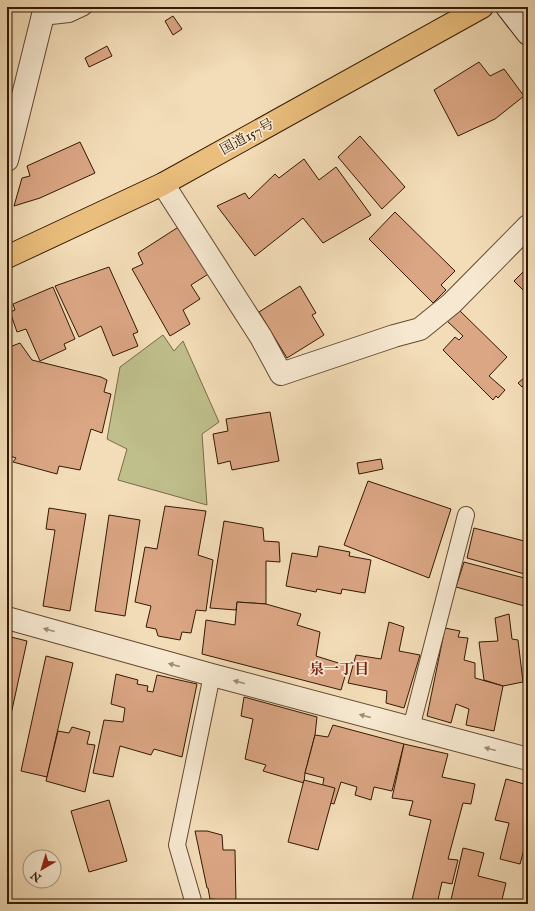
<svg xmlns="http://www.w3.org/2000/svg" width="535" height="911" viewBox="0 0 535 911" font-family="'IM FELL English','Noto Serif JP',serif">
	<rect width="100%" height="100%" fill="#f3ddb8"/>
	<filter id="stains"><feTurbulence type="fractalNoise" baseFrequency=".005" numOctaves="4"/><feColorMatrix values="0 0 0 0 .2 0 0 0 0 .09 0 0 0 0 .02 0 0 0 .5 -.17"/></filter>
	<radialGradient id="worn" r=".72"><stop offset=".6" stop-color="#630" stop-opacity="0"/><stop offset="1" stop-color="#630" stop-opacity=".3"/></radialGradient>
	<path fill="#bfbf8b" stroke="#796c47" d="M163,335L174,351L183,341L219,422L202,434L207,505L118,480L127,449L107,439L120,367Z"/>
	<g fill="#dba684" stroke="#331803">
		<path d="M173,16L182,29L173,35L165,21Z"/>
		<path d="M107,46L112,56L89,67L85,58Z"/>
		<path d="M479,62L490,76L504,69L524,96L495,119L458,136L434,90Z"/>
		<path d="M360,136L405,187L382,209L338,157Z"/>
		<path d="M80,142L95,173L40,198L14,206L22,178L30,176L27,166Z"/>
		<path d="M304,159L319,180L336,167L371,215L323,243L303,218L255,256L217,206L245,193L249,199L275,174L279,178Z"/>
		<path d="M395,212L455,271L441,285L446,290L433,303L369,239Z"/>
		<path d="M180,226L210,273L191,285L200,299L183,310L190,324L170,336L132,269L143,264L138,253Z"/>
		<path d="M109,267L138,332L133,334L138,346L113,356L101,326L79,337L55,286Z"/>
		<path d="M528,267V295L514,281Z"/>
		<path d="M300,286L316,313L312,315L324,335L287,358L259,312Z"/>
		<path d="M53,287L75,339L64,344L66,349L40,361L26,329L17,332L10,312L15,310L13,304Z"/>
		<path d="M459,310L507,357L489,376L505,390L498,398L496,396L493,400L443,350L455,337L459,340L463,336L447,321Z"/>
		<path d="M20,343L32,360L101,377L107,380L104,392L111,394L102,433L91,429L80,470L59,466L57,474L13,462L16,458L7,455V391L11,373L7,363V348Z"/>
		<path d="M524,378L528,382L522,387L518,383Z"/>
		<path d="M270,412L279,461L232,470L230,461L218,464L213,434L228,431L226,419Z"/>
		<path d="M381,459L383,469L359,474L357,463Z"/>
		<path d="M368,481L451,509L429,578L344,545Z"/>
		<path d="M165,506L206,511L198,555L213,560L206,611L196,610L191,633L182,632L180,640L158,636L156,629L146,627L151,606L135,602L145,547L157,549Z"/>
		<path d="M49,508L86,514L70,611L43,606L55,530L46,529Z"/>
		<path d="M109,515L140,520L125,616L95,611Z"/>
		<path d="M224,521L263,528L264,541L279,542L280,562L266,561V604L237,602L236,610L210,608Z"/>
		<path d="M474,528L528,542V575L467,558Z"/>
		<path d="M319,546L350,552L349,556L371,560L365,593L342,589L341,594L317,589L316,592L286,586L292,553L317,557Z"/>
		<path d="M464,562L528,579V607L456,587Z"/>
		<path d="M237,602L266,604L301,614L297,625L320,632L316,656L348,666L341,690L202,654L206,620L235,625Z"/>
		<path d="M509,614L512,639L518,640L523,682L503,686L484,680L479,642L498,641L495,618Z"/>
		<path d="M389,622L404,627L399,651L420,655L404,708L386,703L387,691L348,683L356,655L381,659Z"/>
		<path d="M445,628L460,631L458,637L468,638L464,660L475,663V678L503,686L494,731L466,725L469,709L456,704L451,723L427,716Z"/>
		<path d="M7,636L27,641L10,719H7Z"/>
		<path d="M46,656L73,663L47,777L21,771Z"/>
		<path d="M116,674L138,680L137,684L148,686L147,691L153,692L157,675L197,684L182,757L154,749L151,755L120,746L113,777L93,773L104,720L123,722L125,708L111,704Z"/>
		<path d="M244,697L317,717L315,735L305,773L304,783L263,771L266,765L245,759L253,719L241,716Z"/>
		<path d="M333,725L404,744L392,791L374,787L371,800L355,795L357,787L341,782L334,804L320,800L324,778L305,773L315,735L328,737Z"/>
		<path d="M72,727L90,732L87,744L95,745L85,792L46,781L58,731L69,733Z"/>
		<path d="M404,744L448,754L442,777L475,784L471,804L463,803L448,859L458,860L452,884L442,882L437,904H411L431,820L409,815L413,801L392,798Z"/>
		<path d="M506,779L528,785V836L520,864L500,859L509,823L495,820Z"/>
		<path d="M304,780L335,788L318,850L288,842Z"/>
		<path d="M109,800L127,861L89,872L71,811Z"/>
		<path d="M195,831H207L222,835L223,850H235L236,904H224V900L210,899L208,888H207Z"/>
		<path d="M463,848L484,853L478,876L506,883L501,904H450Z"/>
	</g>
	<g fill="none" stroke-linecap="round" stroke-linejoin="round">
		<defs>
			<g id="lane">
				<path d="M42,17L69,14L84,7"/>
				<path d="M411,728L466,515"/>
				<path d="M194,904L177,845L212,675"/>
			</g>
			<g id="street">
				<path d="M7,160L45,7"/>
				<path d="M163,184L261,337L281,374L394,336L420,329L452,303L528,226"/>
				<path d="M7,618L212,675L528,759"/>
			</g>
			<path id="secondary" d="M507,7L528,34"/>
			<path id="highway" d="M7,257L163,184L482,7"/>
		</defs>
		<use href="#lane" stroke="#634930" stroke-width="18"/>
		<use href="#street" stroke="#634930" stroke-width="24"/>
		<use href="#secondary" stroke="#331803" stroke-width="24"/>
		<use href="#highway" stroke="#331803" stroke-width="24"/>
		<use href="#lane" stroke="#f7e9d1" stroke-width="16"/>
		<use href="#street" stroke="#f7e9d1" stroke-width="22"/>
		<use href="#secondary" stroke="#f7e9d1" stroke-width="22"/>
		<use href="#highway" stroke="#eabe7c" stroke-width="22"/>
	</g>
	<defs><path id="oneway-solid" d="M-6-.8H1V-3.2L6.5 0L1 3.2V.8H-6Z"/></defs>
	<g fill="#9f8b74">
		<use href="#oneway-solid" transform="translate(49 630) rotate(-165)"/>
		<use href="#oneway-solid" transform="translate(174 665) rotate(-165)"/>
		<use href="#oneway-solid" transform="translate(239 682) rotate(-165)"/>
		<use href="#oneway-solid" transform="translate(365 716) rotate(-165)"/>
		<use href="#oneway-solid" transform="translate(490 749) rotate(-165)"/>
	</g>
	<g text-anchor="middle" dominant-baseline="central" stroke-width="3.5" stroke-linejoin="round" paint-order="stroke">
		<g font-size="14" fill="#331803" stroke="#f7e9d1">
			<text transform="translate(247 137) rotate(-29)">国道157号</text>
		</g>
		<g font-size="15" font-weight="bold" fill="#7a1f14" stroke="#f7e9d1">
			<text x="339" y="669">泉一丁目</text>
		</g>
	</g>
	<rect width="535" height="911" fill="none" stroke="#f3ddb8" stroke-width="24"/>
	<rect x="8" y="8" width="519" height="895" fill="none" stroke="#331803" stroke-width="2"/>
	<rect x="12" y="12" width="511" height="887" fill="none" stroke="#331803"/>
	<g transform="translate(42 869) rotate(218)"><circle r="19" fill="#f7e9d1" stroke="#a9957f"/>
	<path d="M0-3L7 15L0 10L-7 15Z" fill="#8f2418"/>
	<text y="-6" font-size="11" font-weight="bold" text-anchor="middle" fill="#331803">N</text>
	</g>
	<rect width="100%" height="100%" filter="url(#stains)"/>
	<rect width="100%" height="100%" fill="url(#worn)"/>
</svg>
